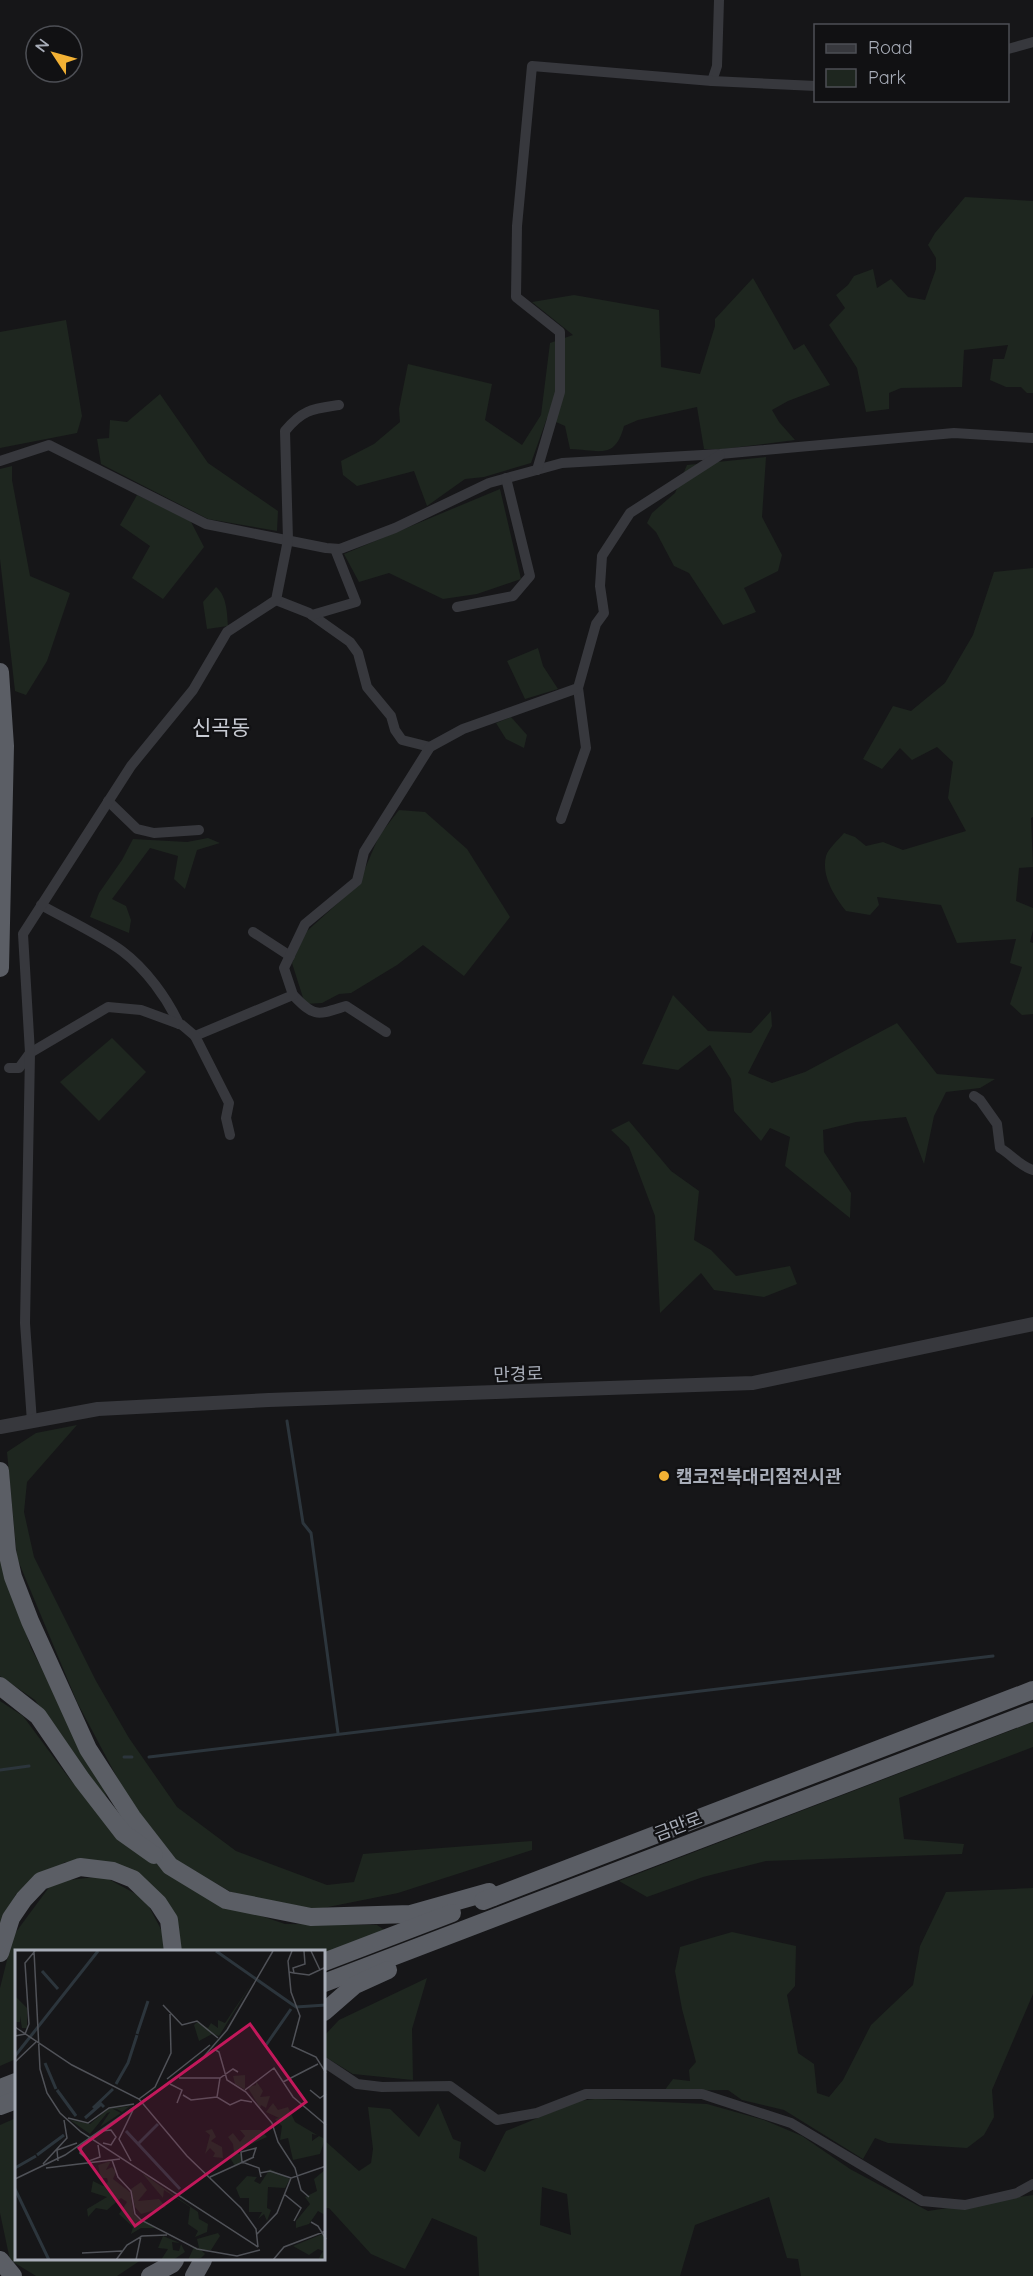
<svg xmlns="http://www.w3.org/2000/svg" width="1033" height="2276" viewBox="0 0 1033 2276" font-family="Quicksand,'Noto Sans KR',sans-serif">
	<rect width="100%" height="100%" fill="#161618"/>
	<g fill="#1e261f" fill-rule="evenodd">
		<path d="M965,197L1033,201V393H1027L1021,387H1006L990,380L993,359H1004L1008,345L964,350L962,387L901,388L889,393V409L866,412L857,368L829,325L845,308L836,295L848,285L854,276L873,269L877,288L891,279L908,297L925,300L936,269V258L928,245L935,233Z"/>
		<path d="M753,278L794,350L804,344L830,385L788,401L772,410L779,422L795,440L723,449H704L697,407L638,420L624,426C615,460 600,450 570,449L565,426L547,418L531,463L484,477L465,479L427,506L414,471L357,486L343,475L341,461L374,444L400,422L399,409L408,364L492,384L485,420L522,445L541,415L550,343L573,335L532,302L574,295L659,310L661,367L700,374L715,326V319Z"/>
		<path d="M66,320L82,416L77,433L0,448V332Z"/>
		<path d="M160,394L208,463L278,511L277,531L208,519L101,464L97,439L109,438L110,420L127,422Z"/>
		<path d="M766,457L762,517L782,555L778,571L744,588L756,612L723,625L689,573L674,566L656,532L647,523L652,513L675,493L687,465Z"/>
		<path d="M12,466V480L30,576L70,593L47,661L26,695L15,691L0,559V469Z"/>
		<path d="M500,489L521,579L477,594L443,599L389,573L359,582L344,554Z"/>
		<path d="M137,495L190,520L204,547L163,599L132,578L150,546L120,525Z"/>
		<path d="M1033,568V817L1031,818L1033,867L1019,868L1016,901L1033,908V930L1030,942L1033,943V1014L1022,1015L1010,1004L1022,967L1010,963L1016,939L957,943L941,905L877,897L879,905L870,915L846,911C835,897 821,876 826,856C828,849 839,839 844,833L855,837L866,846L883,842L903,850L966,831L948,798L953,762L937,747L912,760L900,748L882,769L863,759L893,706L911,711L945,683L973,635L994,572Z"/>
		<path d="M216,587C227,596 227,613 228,626L207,629L203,602Z"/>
		<path d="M538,648L543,666L558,689L525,699L507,661Z"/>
		<path d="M511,717L527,735L524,748L506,739L496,723Z"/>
		<path d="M399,810L425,812L467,849L510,917L464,976L423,945L397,965L351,993L339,994L322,1003L305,1004L292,963L306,932L358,885L379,836Z"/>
		<path d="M208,838L220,843L197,850L185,889L174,879L178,856L150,848L112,899L126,906L131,920L129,933L90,917L99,893L122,860L133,839L187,842Z"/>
		<path d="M673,995L708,1031L751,1033L771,1011L772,1026L748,1073L772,1083L805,1072L897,1023L937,1074L995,1079L980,1088L946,1092L934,1116L924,1164L906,1117L856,1122L823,1130L824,1152L851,1193L850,1218L785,1166L790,1137L770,1128L761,1141L734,1111L731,1079L710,1045L678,1070L642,1064Z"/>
		<path d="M112,1038L146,1072L99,1121L60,1082Z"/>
		<path d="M629,1121L671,1171L699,1191L694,1240L711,1250L736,1276L790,1266L797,1284L764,1297L714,1290L701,1273L660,1313L655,1216L629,1147L611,1130Z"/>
		<path d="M77,1425L27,1482L24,1512L34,1557L96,1681L129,1738L177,1807L236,1851L327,1885L354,1882L363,1854L532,1841V1850L398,1893L308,1911L231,1892L176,1860L129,1800L77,1702L17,1558L7,1452L36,1433Z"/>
		<path d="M0,1556L31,1648L103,1785L114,1821L35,1700L0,1676Z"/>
		<path d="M0,1701L23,1716L69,1778L127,1844L208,1898L285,1924L377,1925L386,1931L324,1953L180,1952L175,1916L110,1863L65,1862L16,1894L0,1928Z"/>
		<path d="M1033,1722V1747L899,1798L904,1839L964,1844L962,1854L766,1861L703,1877L647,1897L619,1881Z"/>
		<path d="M103,1876L145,1899L165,1937L164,1952H16V2059L0,2066V1988L13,1936L53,1882Z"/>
		<path d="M1033,1888V1994L992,2090L994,2117L984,2135L967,2148L888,2143L875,2138L863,2159L784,2110L742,2100L728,2090L664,2091L673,2079L690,2081L689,2070L696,2062L682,2009L675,1971L680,1947L732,1932L796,1946L795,1986L787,1995L798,2053L814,2064L817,2093L829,2097L843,2080L871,2025L913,1985L920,1946L946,1892Z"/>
		<path d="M427,1978L412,2029L413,2080L353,2074L324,2056V2036L339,2020Z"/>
		<path d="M595,2099L707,2104L764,2120L802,2136L850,2169L928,2211L1033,2195V2276H801L798,2259L787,2258L769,2197L695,2225L680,2276H479L477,2237L432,2218L405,2269L371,2254L329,2208H324V2140L359,2171L371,2163L373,2149L368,2107L390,2109L419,2137L438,2103L453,2139L461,2142L459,2158L485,2172L506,2131L579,2101ZM542,2187L567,2194L571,2235L540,2225Z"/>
		<path d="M16,2118V2260H141L117,2276H36L10,2260L0,2213V2125Z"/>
	</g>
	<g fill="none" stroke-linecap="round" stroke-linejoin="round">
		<g stroke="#2c353c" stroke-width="3">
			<path d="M287,1421L303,1523L311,1533L338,1733"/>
			<path d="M124,1757H132"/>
			<path d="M149,1757L993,1656"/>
			<path d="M0,1770L29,1766"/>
		</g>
		<g stroke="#37383d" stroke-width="10">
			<path d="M1008,49L1033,42"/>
			<path d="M712,81L717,66L719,0"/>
			<path d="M0,461L49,445L206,524L326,548L340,549L395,528L489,483L562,463L720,454L954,433L1033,438"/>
			<path d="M537,470L560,392V332L516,297L517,226L532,66L712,81L816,86"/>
			<path d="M276,600L309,613L350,642L358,653L367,687L391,716L395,730L402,740L430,747"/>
			<path d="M457,607L513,596L530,576L506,478"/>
			<path d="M312,615L356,602L335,549"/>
			<path d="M108,801L137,829L154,833L199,830"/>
			<path d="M561,819L586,748L578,688"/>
			<path d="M41,905C66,919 100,935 122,951C146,969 167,998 179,1024"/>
			<path d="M253,932L290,956"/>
			<path d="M293,995C315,1018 317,1015 346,1006L386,1032"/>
			<path d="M195,1036L293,995L284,968L305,924L357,881L364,852L430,747L463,729L578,688L596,624L604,613L600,586L602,556L630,513L720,455"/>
			<path d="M9,1068H19L30,1053L108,1007L141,1010L182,1025L195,1036L229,1103L226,1118L230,1135"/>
			<path d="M974,1096L980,1100L997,1124L1000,1148C1012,1155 1020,1166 1033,1170"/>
			<path d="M32,1422L25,1323L30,1053L23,934L131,766L193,690L227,632L276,600L288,540L285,431C303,409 313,409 339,405"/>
			<path d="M324,2062L357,2084L382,2087L450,2086L497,2120L537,2113L586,2094H702L791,2123L922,2201L965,2205L1017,2193L1033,2184"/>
		</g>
		<path stroke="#37383d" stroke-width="14" d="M0,1427L98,1409L269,1400L753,1383L1033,1324"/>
		<g stroke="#5b5e65" stroke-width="18">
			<path d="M0,672L5,746L0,968"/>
			<path d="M0,1471L7,1551L13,1577L30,1621L88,1749L132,1817L170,1866L226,1900L311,1917L411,1914L489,1892L493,1897"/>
			<path d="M0,1686L38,1716L82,1780L123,1833L154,1855"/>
			<path d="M483,1901L1033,1690"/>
			<path d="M0,1953L11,1918L24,1899L41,1881L80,1867L113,1871L133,1879L158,1903L169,1920L173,1952"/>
			<path d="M324,1962L452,1913"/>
			<path d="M324,1983L1033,1712"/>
			<path d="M324,2012L355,1985L388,1970"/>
			<path d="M0,2088L16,2082"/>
			<path d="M0,2106L16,2100"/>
			<path d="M0,2260L13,2276"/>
			<path d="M150,2276L172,2264L175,2260"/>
			<path d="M194,2276L203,2260"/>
		</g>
	</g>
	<circle fill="#f2b134" stroke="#111113" stroke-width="2" cx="664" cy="1476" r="6"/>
	<g text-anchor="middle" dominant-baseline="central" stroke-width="4.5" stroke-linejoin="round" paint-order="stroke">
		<g font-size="18" fill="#a8adb8" stroke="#111113">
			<text transform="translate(518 1374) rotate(-2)">만경로</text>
			<text transform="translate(678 1826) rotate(-21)">금만로</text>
		</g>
		<g font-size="18" font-weight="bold" fill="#a8adb8" stroke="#111113" text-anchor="start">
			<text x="676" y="1476">캠코전북대리점전시관</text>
		</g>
		<g font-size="21" fill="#c9ccd4" stroke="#111113">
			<text x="221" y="727">신곡동</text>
		</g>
	</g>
	<g transform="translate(15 1950)">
		<rect width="310" height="310" fill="#161618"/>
		<path d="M237,33L204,86L197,84L184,91L179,75L182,72L193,78L196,73L203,78V70L210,73ZM0,46L12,58V78H7L5,66V72H0ZM230,125V138L241,135V131L248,141L245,147L255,146L251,158L246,155L245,158L233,138L229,139L220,134L218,126ZM258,153L263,160L273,157L280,172L302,185L297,184V191L304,186L310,189L305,204L278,210L273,188L265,190L267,176L260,169L264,168L251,162ZM115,156L107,162L102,159H98L106,163L85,177L95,162L92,163L75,184L55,170L75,174L93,159ZM197,179L201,187L196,191L207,197L208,208L198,207L200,203L195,198L190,204L195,185L190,181ZM225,180H246L252,187L223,200L220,203L226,204L227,211L220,216L214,206L219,202L218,194L213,187L218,183L225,192L230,186ZM96,211L91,220L97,217L101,222L98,229L115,242L119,265L140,278H126L116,284L118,277L104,264L112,252L106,248L92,260L81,258L73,267L72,259L92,247L76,242L78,231L88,236L93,232L92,228H86L83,215ZM255,219L275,229L270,238L253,237L252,258L256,260L252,271L249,264L243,269L247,262H234V248H225L221,238L232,226L242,227L239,231L245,234ZM310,220V265L303,261L294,274L281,278V271L295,254L290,247L302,241L299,229ZM127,223L183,262L184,269L193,274L192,282L180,287L183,281L173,274L175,257L149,240L148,248ZM126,232L132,240L123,251L144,249L151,257L126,264L120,257L116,239ZM203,283L205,286L196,300H186L190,304L186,308L173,310L179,297L184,298L182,289ZM310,283V310H303L308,301L303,299L294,305L278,296ZM148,286L165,293L157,292L158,300L164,301L166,294L170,302L158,310H146L153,299L143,298Z" fill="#1e261f"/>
		<path fill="none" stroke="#2c353c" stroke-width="3" d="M201,1L281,57L311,55M27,21L43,39M122,84L133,51M251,95L276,59M0,106L83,1M30,113L41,139M101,134L113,113L122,85M42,140L61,166M78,158L98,139M70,168L86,154L89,157M111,181L165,239M123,194L143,174M22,205L49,185M0,218L21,206M0,239L34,310"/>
		<path fill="none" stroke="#505258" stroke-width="1.5" d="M19,1L25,119L32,143L45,163L66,182L243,297M277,1L273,11L276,42L285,66L277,96L301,107L311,123M296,1L305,20M274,22L279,23L278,18L290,14L289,1M279,23L294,25L311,17M148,55L167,75L182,71L203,88M0,77L57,115L124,149L172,206L226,258L241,279L243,297M0,86L10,84L14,74L10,13L20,1M199,99L204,102L212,130L231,142L257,173L263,192L280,218L286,240L294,247M0,112L21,92M164,128H205L218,119L223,122M152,129L195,95M268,132L303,114M155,134L167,140L162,153M230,140L259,118L278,147L311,175M295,140L305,148L311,144M168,145L176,150L202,147L215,155L226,150L237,152M202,147L205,128M124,149L140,137L156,103L155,64M53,168L73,173L94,158L119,154M86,181L96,180L101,187L96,195L88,193M68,194L65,203L74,211L85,207L83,195M238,207L241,198L226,202L227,212L244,218L246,227M97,210L103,227L116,241L120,264L126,270L182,299L222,306L245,300M43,211L42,200L62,193M116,211L104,189L118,160M28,214L52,188L49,170M31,218L105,209M245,223L255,221L276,228M195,227L239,207M0,229L50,205L185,111L212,80L258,1M269,244L286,258L279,271M296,272L303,276L311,289M242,284L262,263L276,228L311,216M67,303L107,301M101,310L112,295L127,286L152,285M121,310L126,286M258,310L269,297L311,281"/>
		<path fill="#c2185b" fill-opacity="0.15" stroke="#c2185b" stroke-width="3" d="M235,74L291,152L120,276L64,198Z"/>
		<rect width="310" height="310" fill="none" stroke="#a8adb8" stroke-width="3"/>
	</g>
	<rect x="814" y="24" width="195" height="78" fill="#111113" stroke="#4d4f55" stroke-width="1.5"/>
	<rect x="826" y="44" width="30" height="9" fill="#37383d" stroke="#4d4f55" stroke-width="1.5"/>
	<text x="868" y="54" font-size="18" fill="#a8adb8">Road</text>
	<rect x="826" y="69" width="30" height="18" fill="#1e261f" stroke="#4d4f55" stroke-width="1.5"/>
	<text x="868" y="84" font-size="18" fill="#a8adb8">Park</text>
	<g transform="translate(54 54) rotate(306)"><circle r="28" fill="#111113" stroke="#4d4f55" stroke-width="1.5"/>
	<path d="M0-4.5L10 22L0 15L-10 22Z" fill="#f2b134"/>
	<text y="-9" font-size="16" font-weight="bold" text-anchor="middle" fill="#a8adb8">N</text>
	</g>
</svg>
